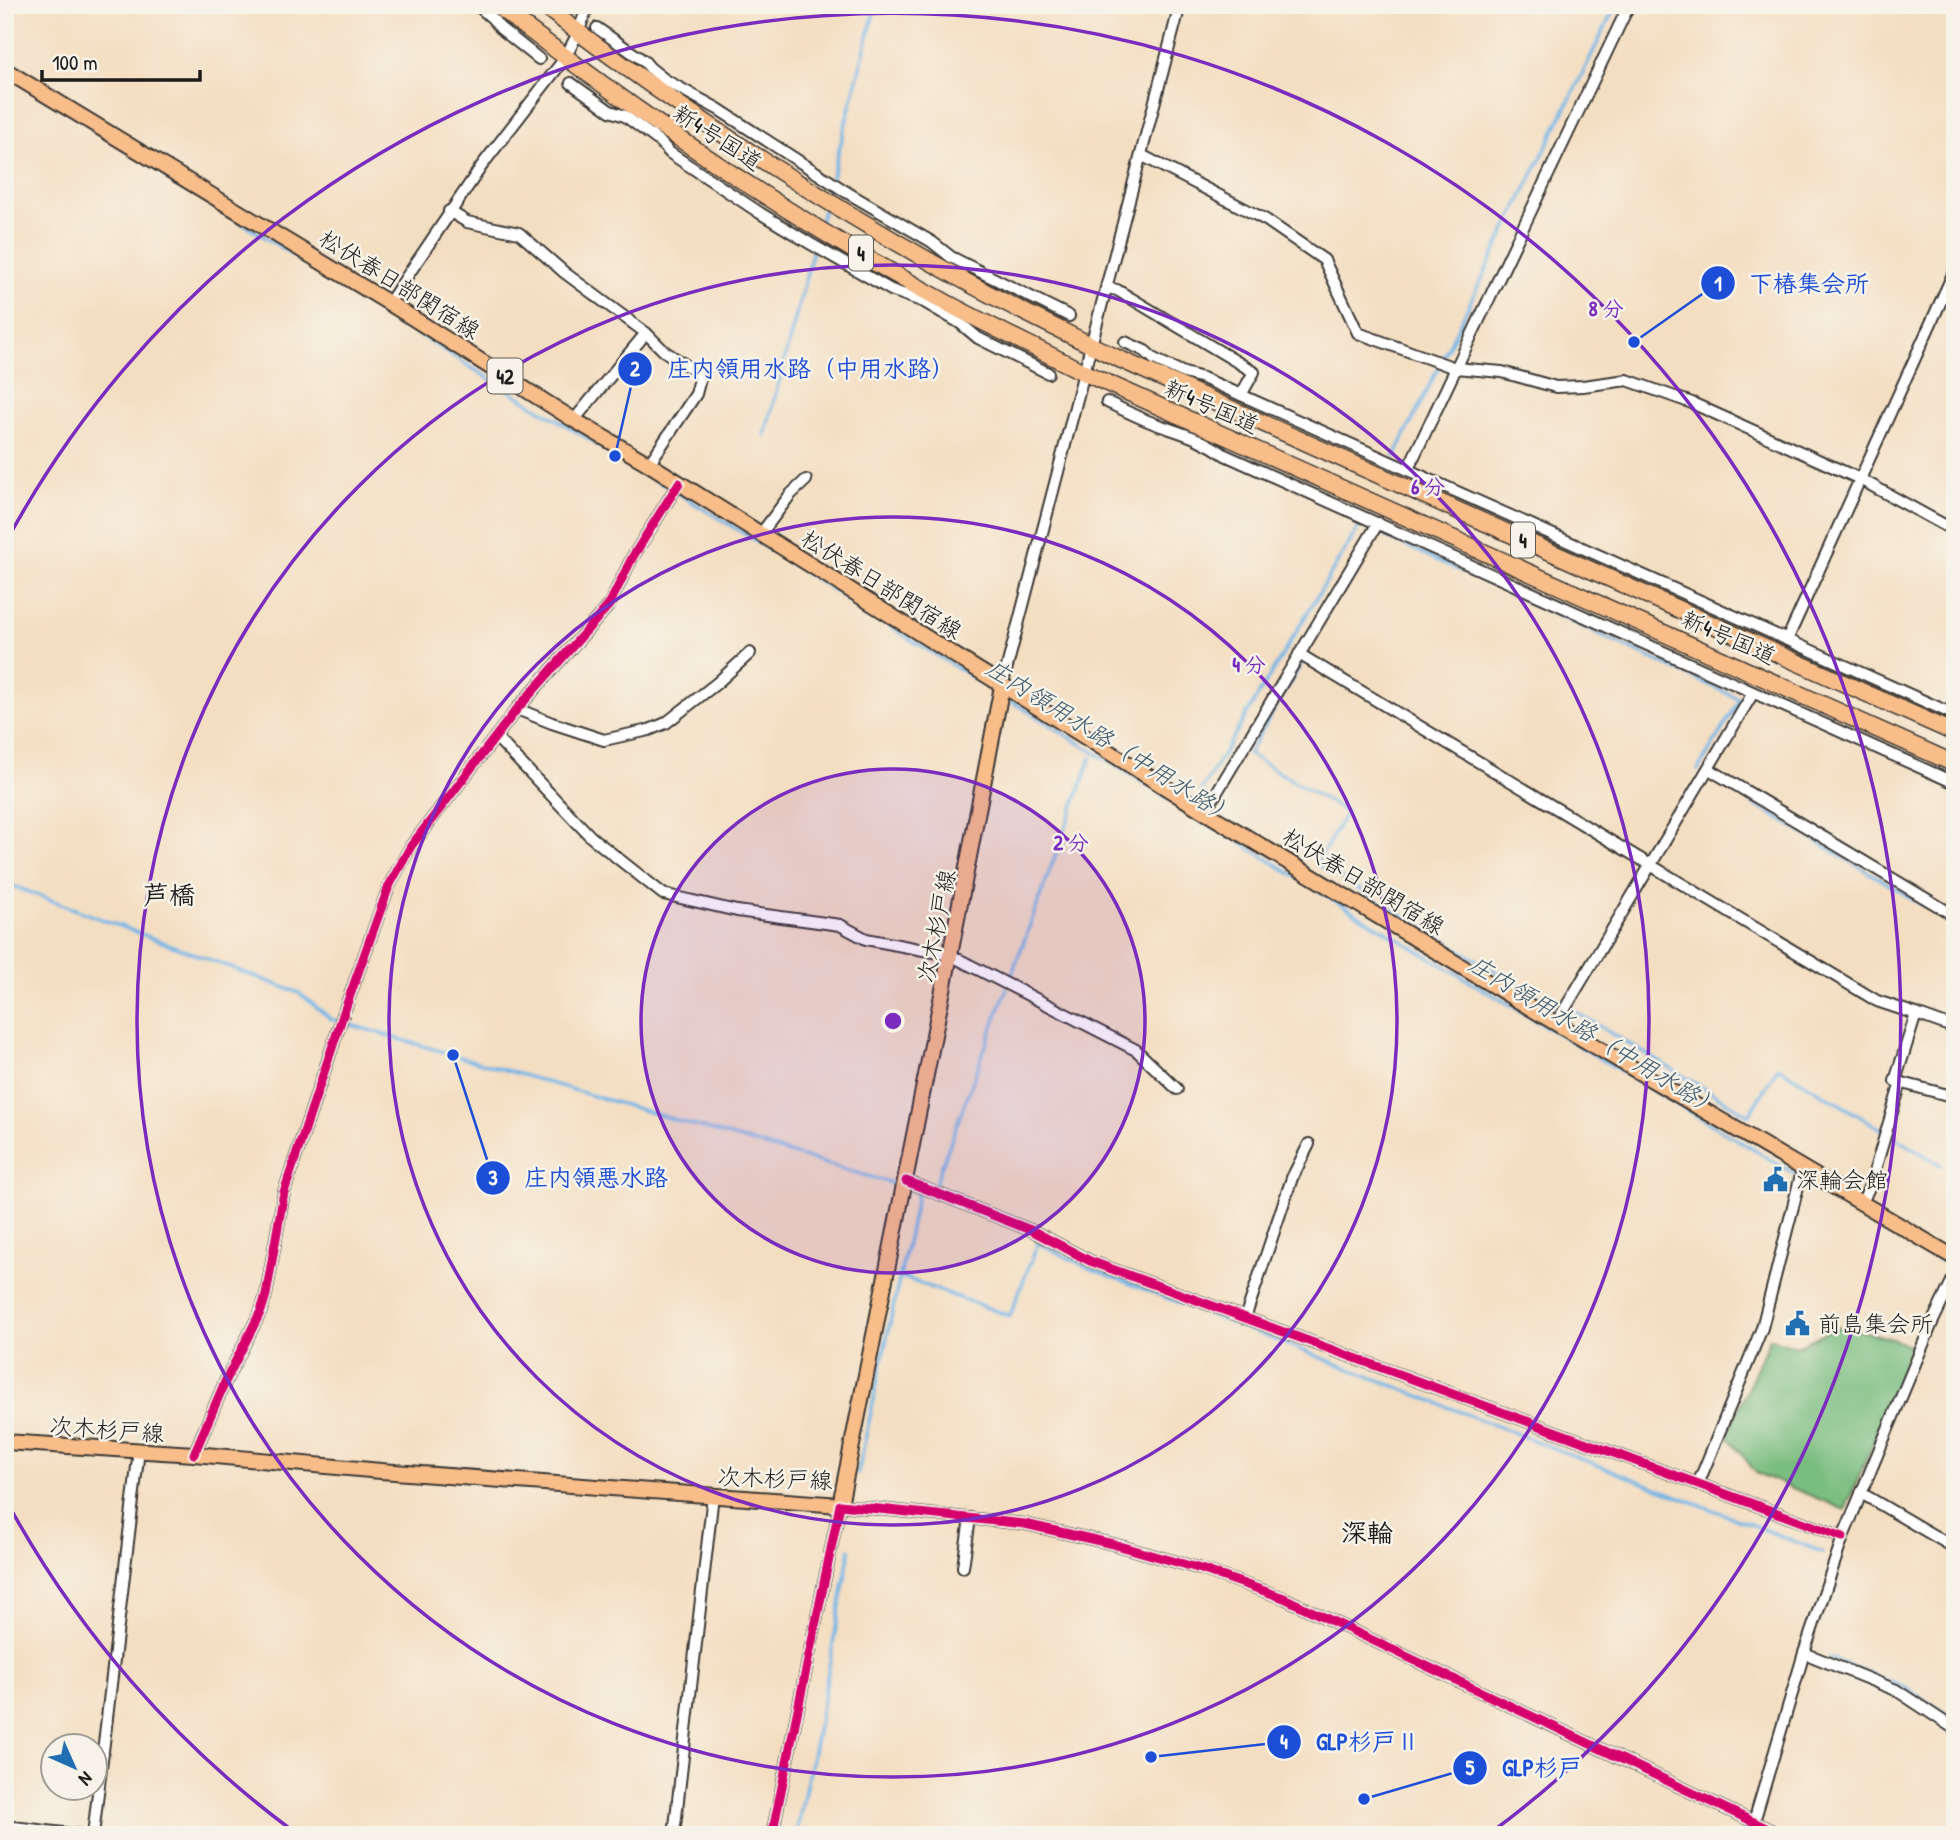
<svg xmlns="http://www.w3.org/2000/svg" width="1960" height="1840" viewBox="0 0 1960 1840" font-family="'Patrick Hand','Klee One',sans-serif">
	<rect width="100%" height="100%" fill="#f7f3e8"/>
	<filter id="ink" filterUnits="userSpaceOnUse"><feTurbulence type="fractalNoise" baseFrequency=".0143" numOctaves="2"/><feDisplacementMap in="SourceGraphic" scale="14" xChannelSelector="R" yChannelSelector="G"/><feConvolveMatrix kernelMatrix="1 2 1 2 8 2 1 2 1" color-interpolation-filters="sRGB"/></filter>
	<filter id="wash" filterUnits="userSpaceOnUse"><feTurbulence type="fractalNoise" baseFrequency=".00686" numOctaves="4" result="noise"/><feDisplacementMap in="SourceGraphic" scale="28" xChannelSelector="R" yChannelSelector="G"/><feGaussianBlur stdDeviation="1.57" result="paint"/><feColorMatrix in="noise" values="0 0 0 0 0 0 0 0 0 0 0 0 0 0 0 0 0 1.4 0 .05"/><feComposite in="paint" operator="in"/></filter>
	<g filter="url(#wash)">
		<rect width="100%" height="100%" fill="#f4dec1"/>
		<path fill="#7abd80" stroke="#4b6c4e" stroke-width="2" d="M1847,1327L1893,1339L1913,1348L1845,1510L1756,1473L1727,1435L1770,1338L1797,1347L1833,1328Z"/>
		<g fill="none" stroke-linecap="round" stroke-linejoin="round">
			<g stroke="#71b5e7" stroke-width="3.5">
				<path d="M827,196L876,5"/>
				<path d="M225,212L472,368L763,545L913,641L997,692"/>
				<path d="M820,223L824,207"/>
				<path d="M765,435L817,234"/>
				<path d="M1395,456L1616,5"/>
				<path d="M1378,533L1740,699L1698,770"/>
				<path d="M1301,664L1248,754L1346,812L1317,864L1555,1007L1570,1009L1749,1115L1778,1067L1941,1165"/>
				<path d="M1003,696L1360,916L1955,1269"/>
				<path d="M1711,778L1955,924"/>
				<path d="M1201,791L1360,525"/>
				<path d="M5,883L299,993L331,1019L898,1185"/>
				<path d="M1009,982L1091,758"/>
				<path d="M935,1184L1007,988"/>
				<path d="M899,1276L1010,1316L1038,1243L1087,1267L1822,1552"/>
				<path d="M858,1473L918,1191L909,1188"/>
				<path d="M1830,1658L1874,1675"/>
				<path d="M1881,1678L1906,1688L1955,1720"/>
				<path d="M796,1835L820,1717L850,1549"/>
			</g>
		</g>
	</g>
	<g filter="url(#ink)">
		<g fill="none" stroke-linecap="round" stroke-linejoin="round">
			<defs>
				<g id="minor">
					<path d="M477,5L492,18L500,28L539,59"/>
					<path d="M568,5L574,8"/>
					<path d="M597,28L644,61L650,68L665,80L718,109L848,193L932,242L951,257L1069,316"/>
					<path d="M571,83L610,111L625,116L660,142L670,153L760,213L811,244L891,290L924,302L960,323L978,338L1048,373"/>
					<path d="M1141,155L1266,220L1324,260L1358,333L1455,368L1502,372L1556,387L1583,386L1627,380L1692,403L1860,479L1955,531"/>
					<path d="M449,211L467,222L519,233L565,273L646,333L664,351L701,375L696,394L649,464"/>
					<path d="M1107,288L1117,290L1254,372L1241,395"/>
					<path d="M389,303L483,164L565,58L578,33L588,5"/>
					<path d="M1125,342L1145,351L1154,359L1184,373L1203,378C1454,489 1704,603 1955,715"/>
					<path d="M1107,402C1122,409 1137,417 1153,423C1180,433 1200,437 1225,455L1955,783"/>
					<path d="M574,420L646,333"/>
					<path d="M1408,469L1629,5"/>
					<path d="M760,535L790,495L806,480"/>
					<path d="M1787,640L1955,270"/>
					<path d="M1299,654L1877,1001L1916,1014"/>
					<path d="M1002,686L1180,5"/>
					<path d="M517,709L552,723L604,740L649,730L666,723L717,683L750,653"/>
					<path d="M496,737L591,837L663,894L737,911L840,925L866,939L950,955L1136,1050L1177,1089"/>
					<path d="M1709,769L1955,916"/>
					<path d="M1205,812L1378,523"/>
					<path d="M1557,1022L1753,693"/>
					<path d="M1955,1028L1916,1014L1895,1081L1955,1097"/>
					<path d="M906,1181L1033,1231L1090,1261L1843,1537"/>
					<path d="M1862,1203L1871,1183L1901,1082"/>
					<path d="M1245,1318L1292,1178L1309,1144"/>
					<path d="M194,1454L225,1382L261,1311L266,1295L284,1192L344,1012L389,886L411,846L517,709L609,605L632,558L679,483"/>
					<path d="M1698,1484L1762,1328L1800,1179L1806,1170"/>
					<path d="M1861,1493L1955,1548"/>
					<path d="M963,1567L970,1518"/>
					<path d="M1804,1653L1896,1690L1955,1729"/>
					<path d="M5,1826L80,1835"/>
					<path d="M93,1835L139,1450"/>
					<path d="M674,1835L713,1495"/>
					<path d="M772,1835L840,1505L1025,1524L1113,1544L1201,1569L1284,1598L1781,1835"/>
					<path d="M1750,1835L1804,1653L1843,1537L1932,1323L1955,1275"/>
				</g>
				<g id="major">
					<path d="M5,70L389,303L574,420L649,464L1205,812L1542,1015L1955,1258"/>
					<path d="M5,1442L194,1454L381,1471L840,1505L950,955L1002,686"/>
				</g>
				<g id="highway">
					<path d="M497,5C639,115 789,218 947,303C993,328 1039,349 1085,373L1955,764"/>
					<path d="M543,5C673,106 811,195 954,275C1007,305 1061,330 1115,357L1955,733"/>
				</g>
			</defs>
			<use href="#minor" stroke="#3c3935" stroke-width="14"/>
			<use href="#major" stroke="#3c3935" stroke-width="18"/>
			<use href="#highway" stroke="#3c3935" stroke-width="19"/>
			<use href="#minor" stroke="#fff" stroke-width="10"/>
			<use href="#major" stroke="#f8bd89" stroke-width="14"/>
			<use href="#highway" stroke="#f8bd89" stroke-width="16"/>
			<defs>
				<g id="cycleway">
					<path d="M906,1181L1033,1231L1090,1261L1843,1537"/>
					<path d="M194,1454L225,1382L261,1311L266,1295L284,1192L344,1012L389,886L411,846L517,709L609,605L632,558L679,483"/>
					<path d="M772,1835L840,1505L1025,1524L1113,1544L1201,1569L1284,1598L1781,1835"/>
				</g>
			</defs>
			<use href="#cycleway" stroke="#f7f3e8" stroke-width="13"/>
			<use href="#cycleway" stroke="#d6006c" stroke-width="9"/>
		</g>
	</g>
	<circle cx="893" cy="1021" r="252" fill="#7b2cbf" fill-opacity=".12"/>
	<g fill="none" stroke="#7b2cbf" stroke-width="3.5">
		<circle cx="893" cy="1021" r="252"/>
		<circle cx="893" cy="1021" r="504"/>
		<circle cx="893" cy="1021" r="756"/>
		<path d="M293 1831A1008 1008 0 0 1 7 1502M7 540A1008 1008 0 1 1 1493 1831"/>
	</g>
	<defs>
		<symbol id="civic-bare" viewBox="-9 -9 18 18"><path d="M-.6-6.5H3V-4.5H.6V-3L4-1V1h2V6H-6V1h2V-1L-.6-3ZM-1.2 2.5V6h2.4V2.5Z" fill="#1f6fb2" stroke="#f7f3e8" stroke-width="2.5" paint-order="stroke"/></symbol>
	</defs>
	<g fill-rule="evenodd">
		<use href="#civic-bare" x="1758" y="1162" width="35" height="35"/>
		<use href="#civic-bare" x="1780" y="1306" width="35" height="35"/>
	</g>
	<g text-anchor="middle" dominant-baseline="central" stroke-width="5" stroke-linejoin="round" paint-order="stroke">
		<g fill="#f7f3e8" stroke="#5e5c59" stroke-width="2">
			<rect x="849" y="235.5" width="24" height="35" rx="5"/>
			<rect x="487.5" y="358.5" width="35" height="35" rx="5"/>
			<rect x="1511" y="522.5" width="24" height="35" rx="5"/>
		</g>
		<g font-size="21" font-weight="bold" fill="#1c1c1c">
			<text x="861" y="253">4</text>
			<text x="505" y="376">42</text>
			<text x="1523" y="540">4</text>
		</g>
		<g font-size="23" fill="#1c1c1c" stroke="#f7f3e8">
			<text transform="translate(718 137) rotate(33)">新4号国道</text>
			<text transform="translate(400 284) rotate(32)">松伏春日部関宿線</text>
			<text transform="translate(1212 406) rotate(24)">新4号国道</text>
			<text transform="translate(882 584) rotate(32)">松伏春日部関宿線</text>
			<text transform="translate(1729 637) rotate(24)">新4号国道</text>
			<text transform="translate(1364 881) rotate(31)">松伏春日部関宿線</text>
			<text transform="translate(936 926) rotate(-79)">次木杉戸線</text>
			<text transform="translate(107 1429) rotate(4)">次木杉戸線</text>
			<text transform="translate(775 1478) rotate(2)">次木杉戸線</text>
		</g>
		<g font-size="23" fill="#1c1c1c" stroke="#f7f3e8" text-anchor="start">
			<text x="1796" y="1179">深輪会館</text>
			<text x="1818" y="1323">前島集会所</text>
		</g>
		<g font-size="24" font-style="italic" fill="#3e596d" stroke="#f7f3e8">
			<text transform="translate(1111 741) rotate(32)">庄内領用水路（中用水路）</text>
			<text transform="translate(1595 1035) rotate(31)">庄内領用水路（中用水路）</text>
		</g>
		<g font-size="26" font-weight="bold" fill="#1c1c1c" stroke="#f7f3e8">
			<text x="169" y="894">芦橋</text>
			<text x="1367" y="1532">深輪</text>
		</g>
	</g>
	<circle cx="893" cy="1021" r="10" fill="#7b2cbf" stroke="#f7f3e8" stroke-width="3.5"/>
	<g font-size="21" text-anchor="middle" font-weight="bold" fill="#7b2cbf" stroke="#f7f3e8" stroke-width="5" stroke-linejoin="round" paint-order="stroke">
		<text x="1606" y="316">8 分</text>
		<text x="1428" y="494">6 分</text>
		<text x="1249" y="672">4 分</text>
		<text x="1071" y="850">2 分</text>
	</g>
	<path fill="none" stroke="#1d4ed8" stroke-width="2.5" d="M1634 342L1718 283M615 456L635 369M453 1055L493 1178M1151 1757L1284 1742M1364 1799L1470 1768"/>
	<g fill="#1d4ed8" stroke="#f7f3e8" stroke-width="2.5">
		<circle cx="1634" cy="342" r="7"/>
		<circle cx="615" cy="456" r="7"/>
		<circle cx="453" cy="1055" r="7"/>
		<circle cx="1151" cy="1757" r="7"/>
		<circle cx="1364" cy="1799" r="7"/>
		<circle cx="1718" cy="283" r="18"/>
		<circle cx="635" cy="369" r="18"/>
		<circle cx="493" cy="1178" r="18"/>
		<circle cx="1284" cy="1742" r="18"/>
		<circle cx="1470" cy="1768" r="18"/>
	</g>
	<g font-size="21" text-anchor="middle" font-weight="bold" fill="#fff">
		<text x="1718" y="291">1</text>
		<text x="635" y="376">2</text>
		<text x="493" y="1185">3</text>
		<text x="1284" y="1749">4</text>
		<text x="1470" y="1775">5</text>
	</g>
	<g font-size="24" text-anchor="middle" font-weight="bold" fill="#1d4ed8" stroke="#f7f3e8" stroke-width="5" stroke-linejoin="round" paint-order="stroke">
		<text x="1809" y="292">下椿集会所</text>
		<text x="811" y="377">庄内領用水路（中用水路）</text>
		<text x="596" y="1186">庄内領悪水路</text>
		<text x="1368" y="1750">GLP杉戸Ⅱ</text>
		<text x="1542" y="1776">GLP杉戸</text>
	</g>
	<rect width="1960" height="1840" fill="none" stroke="#f7f3e8" stroke-width="28"/>
	<g transform="translate(74 1767) rotate(135)"><circle r="33" fill="#f7f3e8" stroke="#9f9d96" stroke-width="2"/>
	<path d="M0-5L12 26L0 18L-12 26Z" fill="#1f6fb2"/>
	<text y="-10" font-size="19" font-weight="bold" text-anchor="middle" fill="#1c1c1c">N</text>
	</g>
	<path d="M42 70v10h158v-10" fill="none" stroke="#1c1c1c" stroke-width="3.5"/>
	<text x="52" y="70" font-size="21" fill="#1c1c1c" stroke="#f7f3e8" stroke-width="5" paint-order="stroke">100 m</text>
</svg>
